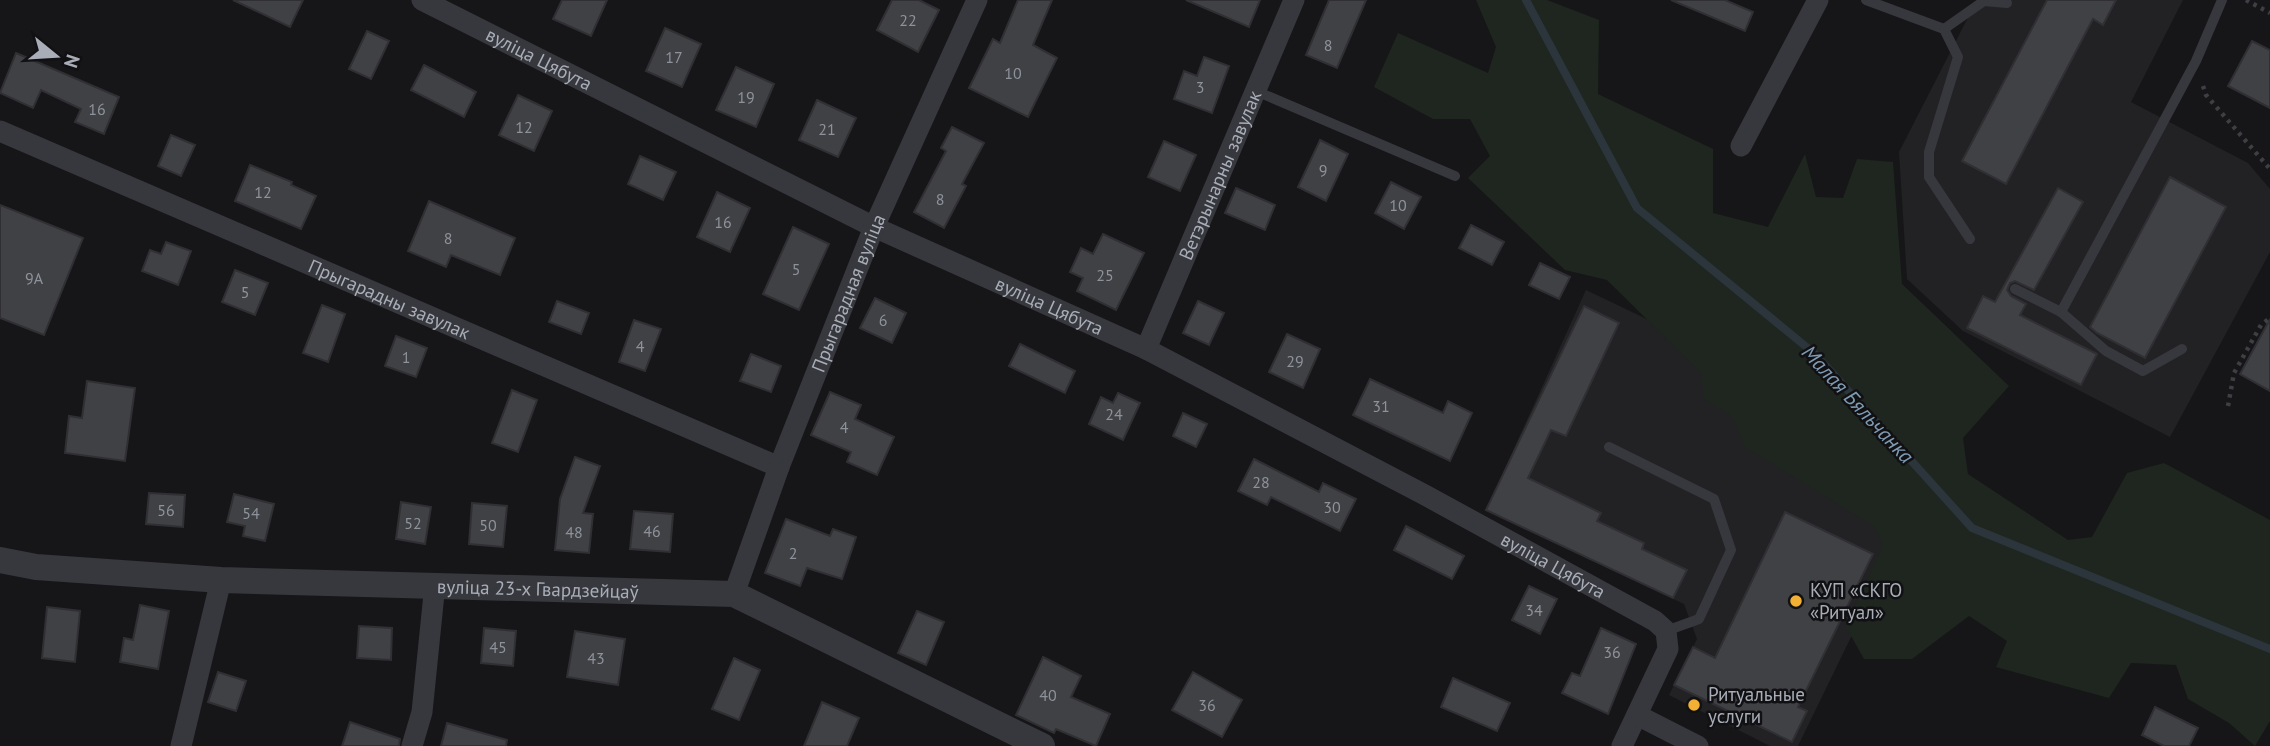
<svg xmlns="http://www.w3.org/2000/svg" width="2270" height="746" viewBox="0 0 2270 746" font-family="'PT Sans',sans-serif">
	<rect width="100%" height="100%" fill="#161618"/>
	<g fill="#222225">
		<path d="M1977,0H2183L2131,102L2248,163L2270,189V252L2170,437L1963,331L1907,279L1899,152Z"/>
		<path d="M1586,290L1728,358L1906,524L1798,746H1770L1669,695L1697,639L1684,604L1486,510Z"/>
	</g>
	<path fill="#1e261f" d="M1476,0H1547L1599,20L1598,94L1713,149V213L1768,227L1805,154L1816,197L1843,198L1857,159L1893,162L1902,284L2009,386L1963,438L1968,474L2068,540L2092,537L2127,473L2164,463L2270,520V721L2255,746L2229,723L2188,699L2176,665L2131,663L2109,698L1996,667L2007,641L1969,616L1912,659H1864L1846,627L1883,546L1875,527L1745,447L1732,416L1704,399L1701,373L1607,280L1565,270L1468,178L1490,156L1470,119H1433L1374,87L1398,33L1488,73L1496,47Z"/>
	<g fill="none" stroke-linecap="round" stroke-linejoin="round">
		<path stroke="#2c353c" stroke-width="8" d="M1526,0L1637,208L1815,354L1972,528L2270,649"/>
	</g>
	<g fill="#404145" stroke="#303034" stroke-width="2">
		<path d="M233,0H303L290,27Z"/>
		<path d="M562,0H607L591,36L553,19Z"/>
		<path d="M892,0H919L939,10L918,52L877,30Z"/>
		<path d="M1018,0H1052L1033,45L1057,58L1028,117L969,88L993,39L1000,43Z"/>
		<path d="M1186,0H1260L1249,27Z"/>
		<path d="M1329,0H1366L1337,68L1306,55Z"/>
		<path d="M1671,0H1725L1753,12L1745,31Z"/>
		<path d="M2047,0H2116L2103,25L2093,19L2006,184L1962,161Z"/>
		<path d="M665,28L701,44L682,87L646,71Z"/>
		<path d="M367,31L389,41L371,79L349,69Z"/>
		<path d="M2252,41L2270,50V108L2228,86Z"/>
		<path d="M16,53L119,97L104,134L75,122L81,109L41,90L33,108L0,93Z"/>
		<path d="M1204,57L1229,66L1212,113L1174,99L1184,71L1197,76Z"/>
		<path d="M424,65L476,92L464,117L411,90Z"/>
		<path d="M736,67L774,84L756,127L716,110Z"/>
		<path d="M518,95L552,111L534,151L499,135Z"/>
		<path d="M817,100L856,118L838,157L799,140Z"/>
		<path d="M952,127L984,143L962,184L966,186L944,228L914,212L946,151L941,148Z"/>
		<path d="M171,135L195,145L181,176L158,166Z"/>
		<path d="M1320,140L1348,154L1326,201L1298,187Z"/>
		<path d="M1164,141L1196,155L1180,191L1148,177Z"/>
		<path d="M640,156L676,172L663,200L628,184Z"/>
		<path d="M250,165L292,182L291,185L316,196L301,229L235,201Z"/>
		<path d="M2170,177L2226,207L2145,358L2097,333L2090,327Z"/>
		<path d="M1391,182L1421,197L1404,229L1375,213Z"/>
		<path d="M1236,188L1275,205L1265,230L1225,213Z"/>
		<path d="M2058,188L2083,202L2034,290L2015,281L2010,283L2007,290L2011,296L2026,304L2020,315L2097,354L2081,385L1967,328L1983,296L1995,302Z"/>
		<path d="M717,192L750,208L730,252L697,237Z"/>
		<path d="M429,201L515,238L500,275L451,255L446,267L408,251Z"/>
		<path d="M0,205L83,238L44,335L0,318Z"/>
		<path d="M1471,225L1504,242L1492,265L1459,248Z"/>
		<path d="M793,227L829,244L799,310L763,294Z"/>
		<path d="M1103,234L1144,253L1116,310L1077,291L1083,278L1070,272L1081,248L1093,254Z"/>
		<path d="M166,242L191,251L178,285L142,271L150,250L161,254Z"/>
		<path d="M1540,263L1570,277L1559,299L1529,285Z"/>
		<path d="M235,270L268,283L255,315L222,302Z"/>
		<path d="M875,298L906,313L892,343L860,328Z"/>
		<path d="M557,301L589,313L581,334L549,322Z"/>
		<path d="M1198,301L1224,313L1209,345L1183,333Z"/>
		<path d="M322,305L345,314L328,362L303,353Z"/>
		<path d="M1584,306L1619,323L1566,436L1551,430L1528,478L1601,513L1597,521L1644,543L1642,549L1687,570L1673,598L1486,510Z"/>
		<path d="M2270,319V391L2240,374Z"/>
		<path d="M634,320L661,329L645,371L619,362Z"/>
		<path d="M1287,334L1320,349L1303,388L1269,372Z"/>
		<path d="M396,336L427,348L416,377L385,366Z"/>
		<path d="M1020,344L1075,371L1065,393L1009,366Z"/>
		<path d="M751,354L781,366L771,392L740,381Z"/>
		<path d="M1370,379L1443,413L1448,401L1472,413L1450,461L1353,415Z"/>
		<path d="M87,381L135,388L125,461L65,453L69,416L82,418Z"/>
		<path d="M512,390L537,400L518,452L492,443Z"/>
		<path d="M830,392L861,405L855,419L894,437L877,475L847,462L851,452L811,435Z"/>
		<path d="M1118,393L1140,403L1123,440L1089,424L1101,397L1113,403Z"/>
		<path d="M1183,413L1207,424L1196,447L1173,436Z"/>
		<path d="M575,457L600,466L583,513L593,514L589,553L555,550L560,499Z"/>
		<path d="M1254,459L1319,492L1323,483L1356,499L1340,531L1271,497L1267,505L1238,491Z"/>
		<path d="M149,493L185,495L183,527L146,524Z"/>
		<path d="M234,494L274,504L265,541L243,536L245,526L227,522Z"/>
		<path d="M401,502L431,507L425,544L396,539Z"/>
		<path d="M472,503L507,506L503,547L469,544Z"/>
		<path d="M634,511L673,514L670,552L630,549Z"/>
		<path d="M1785,512L1873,554L1798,707L1807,711L1792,742L1674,685L1693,647L1715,658Z"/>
		<path d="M786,519L830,536L833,529L856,537L842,579L807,568L800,586L765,573Z"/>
		<path d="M1406,526L1464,556L1452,579L1394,550Z"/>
		<path d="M1529,586L1557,599L1540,634L1512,620Z"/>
		<path d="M140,605L169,611L158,669L120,662L124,638L133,640Z"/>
		<path d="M47,607L80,611L75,662L42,658Z"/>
		<path d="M917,611L944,622L926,665L898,653Z"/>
		<path d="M359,626L392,628L391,660L357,658Z"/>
		<path d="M484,628L516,631L513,666L481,663Z"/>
		<path d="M1601,628L1636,644L1608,714L1562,693L1572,673L1580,676Z"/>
		<path d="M575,631L625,639L618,685L567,677Z"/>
		<path d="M1043,657L1081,676L1071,697L1110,714L1096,746L1056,729L1054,733L1016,715Z"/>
		<path d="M734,658L760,670L739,720L712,709Z"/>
		<path d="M218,672L246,681L236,711L208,702Z"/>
		<path d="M1193,672L1242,700L1222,737L1172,710Z"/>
		<path d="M1453,678L1510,703L1497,731L1441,707Z"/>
		<path d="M822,702L859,718L847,746H804Z"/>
		<path d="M2155,707L2198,728L2189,746H2164L2142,735Z"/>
		<path d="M350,722L400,739L399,746H342Z"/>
		<path d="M447,723L507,740L506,746H441Z"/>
	</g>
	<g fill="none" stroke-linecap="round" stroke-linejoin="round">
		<g stroke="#3d3f44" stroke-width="4.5" stroke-dasharray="3.5 5" stroke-linecap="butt">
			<path d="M2246,0L2270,13"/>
			<path d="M2203,86L2206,95L2270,169"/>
			<path d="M2228,406L2234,373L2261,325L2270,318"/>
		</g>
		<g stroke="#37383d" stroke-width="10">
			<path d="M1866,0L1944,29L1958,57L1929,152V177L1970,239"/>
			<path d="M1944,29L1984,1L2007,3"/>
			<path d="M1256,91L1455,176"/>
			<path d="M2015,289L2061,312L2106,351L2143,371L2182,349"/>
			<path d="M2061,312L2196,61L2222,0"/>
			<path d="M1609,447L1714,499L1731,550L1699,619L1666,631"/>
		</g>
		<g stroke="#37383d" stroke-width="21">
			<path id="s1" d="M422,0L874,227L1146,349L1425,495L1655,621L1666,631L1668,649L1622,746"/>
			<path id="s2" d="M0,131L779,467"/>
			<path d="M1741,146L1818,0"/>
			<path id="s3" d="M1146,349L1294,0"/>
			<path id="s4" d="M734,594L779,467L874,227L977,0"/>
			<path d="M1637,715L1698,746"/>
			<path d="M181,746L221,580"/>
			<path d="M412,746L422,712L435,584"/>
		</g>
		<path stroke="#37383d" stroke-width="26" id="s5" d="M0,560L36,567L221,580L734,594L1042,746"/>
	</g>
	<g fill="#f2b134" stroke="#111113" stroke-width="2.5">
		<circle cx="1796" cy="601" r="7"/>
		<circle cx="1694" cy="705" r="7"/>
	</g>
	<g text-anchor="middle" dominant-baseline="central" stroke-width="5" stroke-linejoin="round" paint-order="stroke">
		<g font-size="16" fill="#8e929b">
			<text x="908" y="20">22</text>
			<text x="1328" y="45">8</text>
			<text x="674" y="57">17</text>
			<text x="1013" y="73">10</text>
			<text x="1200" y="87">3</text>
			<text x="746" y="97">19</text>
			<text x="97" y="109">16</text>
			<text x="524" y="127">12</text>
			<text x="827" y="129">21</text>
			<text x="1323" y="170">9</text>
			<text x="263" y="192">12</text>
			<text x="940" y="199">8</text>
			<text x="1398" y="205">10</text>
			<text x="723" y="222">16</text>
			<text x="448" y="238">8</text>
			<text x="796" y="269">5</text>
			<text x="1105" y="275">25</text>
			<text x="34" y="278">9А</text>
			<text x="245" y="292">5</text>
			<text x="883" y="320">6</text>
			<text x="640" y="346">4</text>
			<text x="406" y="357">1</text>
			<text x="1295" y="361">29</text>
			<text x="1381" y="406">31</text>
			<text x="1114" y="414">24</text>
			<text x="844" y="427">4</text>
			<text x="1261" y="482">28</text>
			<text x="1332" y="507">30</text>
			<text x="166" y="510">56</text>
			<text x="251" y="513">54</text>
			<text x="413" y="523">52</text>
			<text x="488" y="525">50</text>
			<text x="652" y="531">46</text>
			<text x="574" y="532">48</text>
			<text x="793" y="553">2</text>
			<text x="1534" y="610">34</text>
			<text x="498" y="647">45</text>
			<text x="1612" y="652">36</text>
			<text x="596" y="658">43</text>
			<text x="1048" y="695">40</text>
			<text x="1207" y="705">36</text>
		</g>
		<g font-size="19" fill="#a8adb8" stroke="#111113">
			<text stroke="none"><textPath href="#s1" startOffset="131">вуліца Цябута</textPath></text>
			<text stroke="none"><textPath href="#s3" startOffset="189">Ветэрынарны завулак</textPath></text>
			<text stroke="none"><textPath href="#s4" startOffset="322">Прыгарадная вуліца</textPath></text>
			<text stroke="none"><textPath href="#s2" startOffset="424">Прыгарадны завулак</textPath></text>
			<text stroke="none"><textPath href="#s1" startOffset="698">вуліца Цябута</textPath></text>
			<text stroke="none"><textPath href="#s1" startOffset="1265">вуліца Цябута</textPath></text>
			<text stroke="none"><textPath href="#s5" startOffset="539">вуліца 23-х Гвардзейцаў</textPath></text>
		</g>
		<g font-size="19" fill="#a8adb8" stroke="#111113" text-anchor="start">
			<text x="1810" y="590">КУП «СКГО<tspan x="1810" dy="22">«Ритуал»</tspan></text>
			<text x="1708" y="694">Ритуальные<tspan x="1708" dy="22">услуги</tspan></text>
		</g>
		<g font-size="21" font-style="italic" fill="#7f9bb3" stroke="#111113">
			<text transform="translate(1858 404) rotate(47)">Малая Бяльчанка</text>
		</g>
	</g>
	<g transform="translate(56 56) rotate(108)" stroke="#111113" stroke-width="5" paint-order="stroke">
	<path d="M0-5L12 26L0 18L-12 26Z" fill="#a8adb8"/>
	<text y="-10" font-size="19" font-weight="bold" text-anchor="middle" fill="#a8adb8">N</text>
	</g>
</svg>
